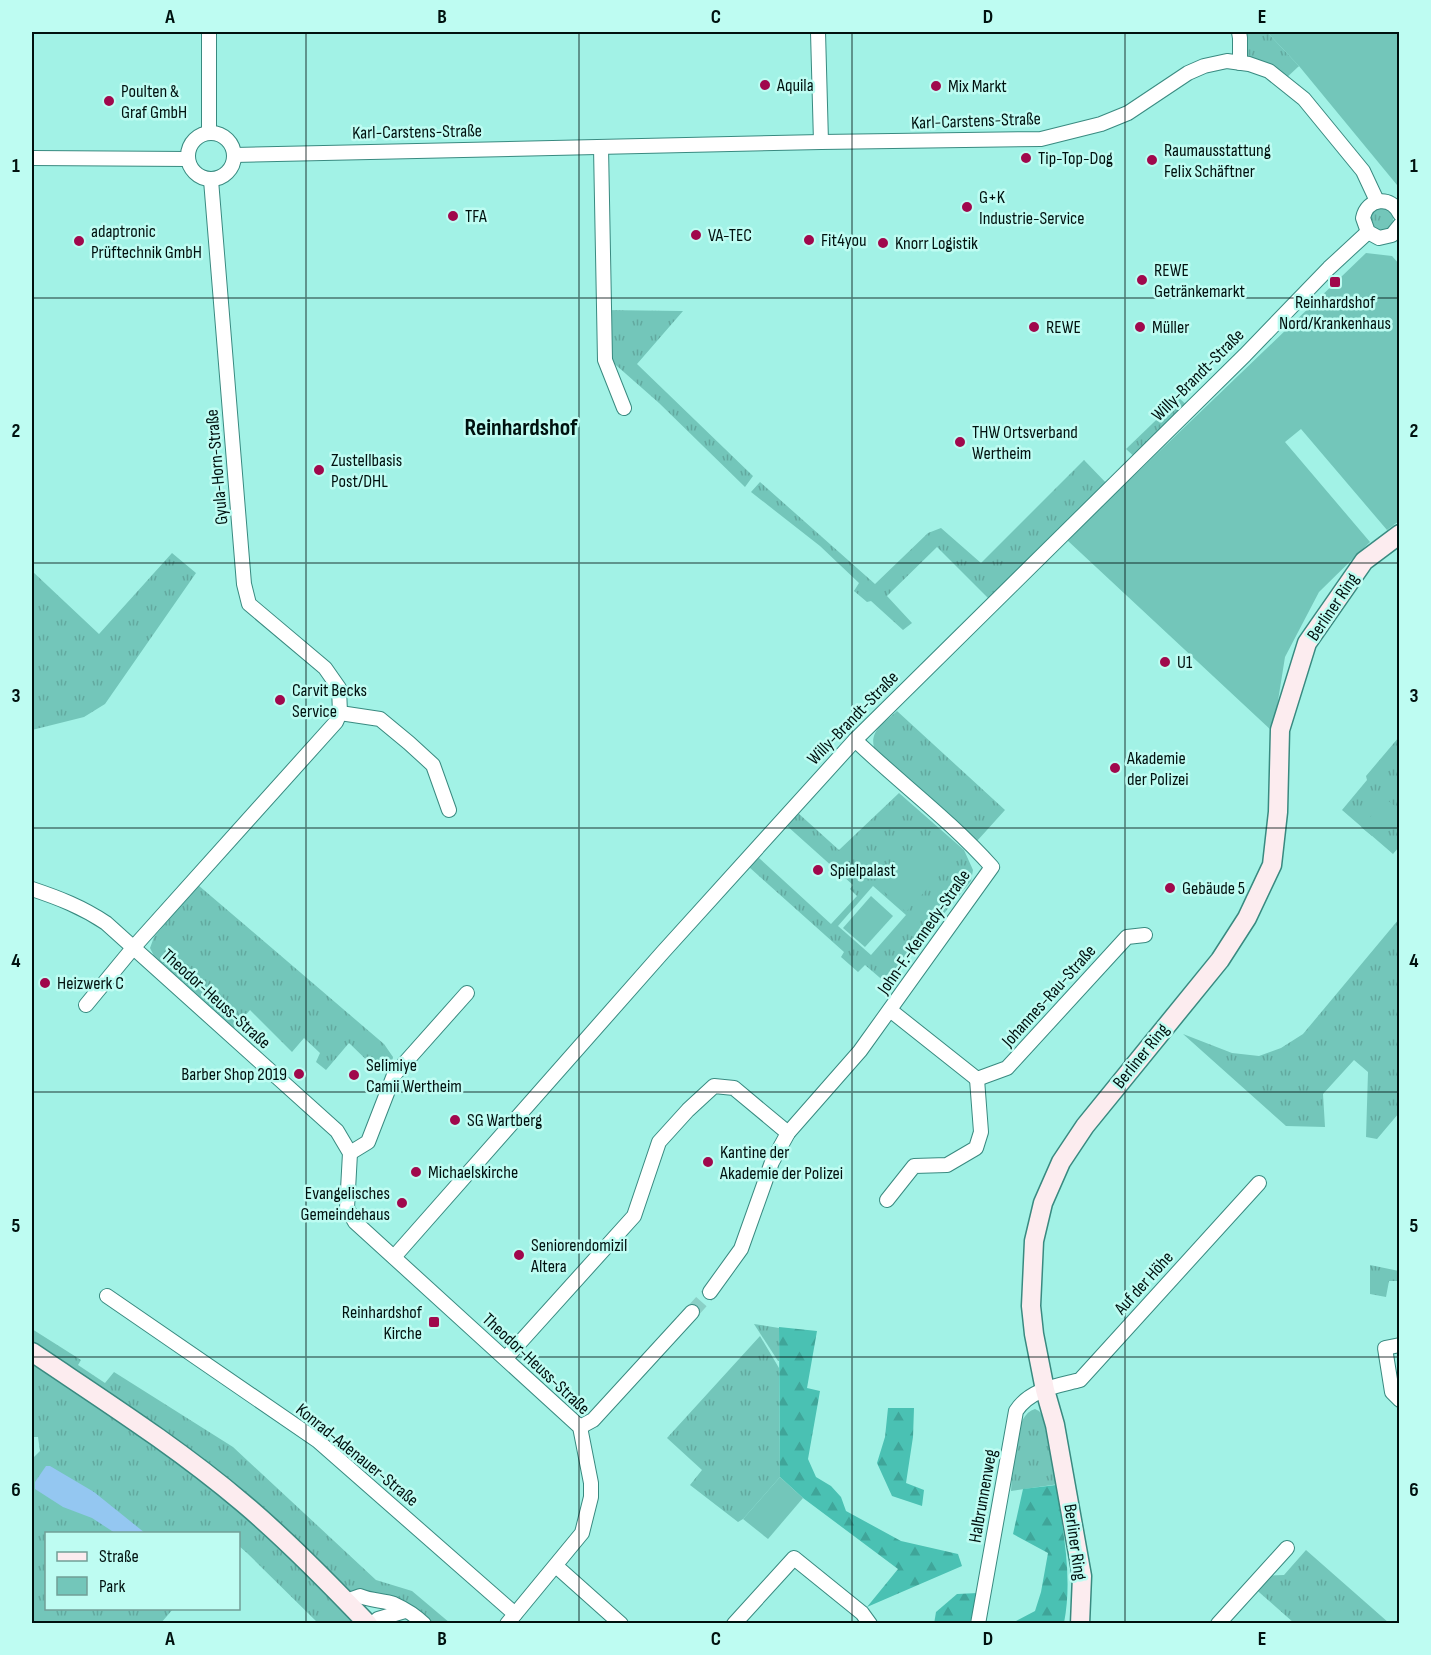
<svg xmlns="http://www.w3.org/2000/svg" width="1431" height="1655" viewBox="0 0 1431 1655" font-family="'Sofia Sans Condensed',sans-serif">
	<defs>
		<pattern id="grass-tufts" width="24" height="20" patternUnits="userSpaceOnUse" patternTransform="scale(1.5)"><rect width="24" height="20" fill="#73c6ba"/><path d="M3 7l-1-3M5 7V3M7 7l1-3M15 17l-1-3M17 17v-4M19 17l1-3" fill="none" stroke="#62a99f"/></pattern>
		<pattern id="forest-firs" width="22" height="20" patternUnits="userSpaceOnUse" patternTransform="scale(1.5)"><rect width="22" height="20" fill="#4ac1b3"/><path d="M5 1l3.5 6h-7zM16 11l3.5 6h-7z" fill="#3fa599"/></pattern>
	</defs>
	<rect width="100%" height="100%" fill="#a2f2e6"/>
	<g fill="url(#grass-tufts)" fill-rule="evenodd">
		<path d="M1239,32H1267L1299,66L1283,81L1240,63Z"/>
		<circle cx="1382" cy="219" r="11"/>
		<path d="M604,310L683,311L637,364L753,476L745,487L659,403L609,359Z"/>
		<path d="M1179,398L1190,408L1138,460L1126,449Z"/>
		<path d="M1084,460L1110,487L992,602L937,547L887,596L912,623L903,630L871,601L867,602L854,591L859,583L820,546L751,492L760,482L875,584L928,533L941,528L981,563Z"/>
		<path d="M172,553L196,573L105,704L84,717L32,730V571L99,634Z"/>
		<path d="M897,711L1005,810L977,841L875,751C868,731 883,724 897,711Z"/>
		<path d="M1399,737V847L1393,854L1342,810L1367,780L1366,776Z"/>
		<path d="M899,793L964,850L973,870L971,881L886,983L865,965L858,972L841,957L844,952L749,867L759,858L831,924L857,896L850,889L853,885L786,825L798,813L839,850ZM873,886L906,915L871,955L838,926Z"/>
		<path d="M198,885L384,1044L393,1057L390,1073H380L349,1043L326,1070L316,1062L320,1053L304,1038L292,1052L250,1010L234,1028L155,958L150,948L154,937Z"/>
		<path d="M1399,919V1113L1377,1139L1366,1137L1368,1072L1354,1060L1323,1094L1325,1127L1286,1126L1183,1034L1232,1053L1259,1056L1281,1048L1303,1034Z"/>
		<path d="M1370,1265L1399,1271L1397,1281H1389L1386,1297L1370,1294Z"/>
		<path d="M754,1324L779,1328V1361H778Z"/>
		<path d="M32,1329L81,1360L78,1365L105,1383L114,1372L233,1447L376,1580L412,1591L450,1623H424L412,1614L346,1600L368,1623H318L247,1553L239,1546L238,1534H46V1608L173,1609L161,1623H32V1459L40,1451L38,1437H32Z"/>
		<path d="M760,1336L779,1368L780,1477L743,1519L738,1522L690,1485L702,1470L667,1438Z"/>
		<path d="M1035,1409L1039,1411L1042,1415L1059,1484L1011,1491C1013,1471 1012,1415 1035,1409Z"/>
		<path d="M1306,1550L1389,1623H1294L1252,1586L1261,1576L1284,1575Z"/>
	</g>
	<g fill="url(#forest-firs)">
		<path d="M779,1327L817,1331L807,1388L820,1391L808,1459L816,1477L831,1486L841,1497L846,1511L901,1541L958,1554L962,1566L867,1607L898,1569L803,1498L780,1477Z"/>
		<path d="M888,1408H914L913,1437L906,1483L924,1490L922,1506L892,1496L877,1463L885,1437Z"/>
		<path d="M1056,1485C1063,1531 1073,1577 1064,1623H1014V1622L1035,1611L1041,1592L1048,1553L1013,1534L1023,1489Z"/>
		<path d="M978,1593L970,1623L934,1624L936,1612L957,1594Z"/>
	</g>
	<g fill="#73c6ba">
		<path d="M1267,32H1399L1400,183L1397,185L1299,66Z"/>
		<path d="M1366,253L1392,256L1400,265L1399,521L1387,530L1301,429L1285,442L1370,542L1319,592L1285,657L1273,732L1067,540Z"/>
		<path d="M1386,799L1396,807L1372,836L1361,827Z"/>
		<path d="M924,837L952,862L906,912L878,886Z"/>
		<path d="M871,896L893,916L865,947L843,928Z"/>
		<path d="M780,1477L803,1498L768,1539L743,1519Z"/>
	</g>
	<path fill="#94c7f1" d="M46,1466H50L94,1492L145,1533H115L92,1518L63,1507L35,1489V1482Z"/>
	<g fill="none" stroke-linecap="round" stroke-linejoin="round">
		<path stroke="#8ad0c6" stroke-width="14" stroke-dasharray="14 7" stroke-linecap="butt" d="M692,1312L710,1292"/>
		<defs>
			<g id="street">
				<path d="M818,32L821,142"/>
				<path d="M1239,32L1240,38V63"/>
				<path d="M209,133V32"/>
				<circle cx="211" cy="156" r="23"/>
				<path d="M601,147L605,360L624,408"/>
				<path d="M234,155L821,142L1041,139L1101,124L1128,113L1188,73L1204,66L1227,61L1249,64L1269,71L1304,99L1363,171L1377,201"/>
				<path d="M32,158L188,159"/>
				<path d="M1400,214C1391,195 1367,198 1363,218L1368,232L1379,238L1392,235L1400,225"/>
				<path d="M340,713L380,719L409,743L433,765L449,810"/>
				<path d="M32,889C59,898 82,907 106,923L337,1131L350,1153L347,1208L355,1222L580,1427L591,1483V1497L582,1533L507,1624"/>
				<path d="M86,1005L133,948L336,722L340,713L339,688L325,668L249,604L244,584L211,180"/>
				<path d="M890,1010L977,1079L1007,1068L1127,937L1145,935"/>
				<path d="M350,1153L368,1142L394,1075L467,993"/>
				<path d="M887,1200L914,1166L947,1165L976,1148L981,1132L977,1079"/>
				<path d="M394,1257L663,952L855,740L1245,355L1329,268L1368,232"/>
				<path d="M710,1292L741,1249L772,1162L788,1133L860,1051L992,867C950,820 900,783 855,740"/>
				<path d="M107,1296L318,1441L515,1614"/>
				<path d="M1400,1345L1385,1348L1392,1392L1400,1400"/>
				<path d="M506,1358L634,1216L659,1142L688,1110L714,1086L734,1088L788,1133"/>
				<path d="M580,1427L593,1420L692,1312"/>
				<path d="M556,1566L621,1624"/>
				<path d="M346,1601L360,1596C371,1601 384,1600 394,1604C405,1609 416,1616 424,1624"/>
				<path d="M373,1624L378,1619L405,1611"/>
				<path d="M734,1624L794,1558L862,1613L870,1624"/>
				<path d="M978,1624L1016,1411C1030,1389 1057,1386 1080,1380L1259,1183"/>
				<path d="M1218,1624L1287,1548"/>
			</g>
			<g id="secondary">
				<path d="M32,1352C103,1400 177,1447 243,1503C287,1540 328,1582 368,1624"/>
				<path d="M1080,1624L1082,1576L1055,1425L1045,1390L1034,1334L1031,1306L1034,1241L1043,1203L1061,1162L1085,1126L1220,960L1247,918L1272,865L1278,812L1280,730L1307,643L1364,561L1400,534"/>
			</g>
		</defs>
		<use href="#street" stroke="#398a80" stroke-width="16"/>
		<use href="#secondary" stroke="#398a80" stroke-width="21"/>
		<use href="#street" stroke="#fff" stroke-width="14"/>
		<use href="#secondary" stroke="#fcecef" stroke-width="18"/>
	</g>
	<path fill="none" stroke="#00110f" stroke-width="1.5" stroke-opacity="0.55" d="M306,32V1624M579,32V1624M852,32V1624M1125,32V1624M32,298H1400M32,563H1400M32,828H1400M32,1092H1400M32,1357H1400"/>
	<g fill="#a0084c" stroke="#befcf2" stroke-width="2">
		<circle cx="765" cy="85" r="6"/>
		<circle cx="936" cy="86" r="6"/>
		<circle cx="109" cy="101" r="6"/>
		<circle cx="1026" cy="158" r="6"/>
		<circle cx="1152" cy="160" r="6"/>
		<circle cx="967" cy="207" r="6"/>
		<circle cx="453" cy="216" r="6"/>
		<circle cx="696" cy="235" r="6"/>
		<circle cx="809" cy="240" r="6"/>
		<circle cx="79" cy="241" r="6"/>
		<circle cx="883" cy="243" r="6"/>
		<circle cx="1142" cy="280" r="6"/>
		<rect x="1329" y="276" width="12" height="12" rx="3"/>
		<circle cx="1034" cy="327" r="6"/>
		<circle cx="1140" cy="327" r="6"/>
		<circle cx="960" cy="442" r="6"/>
		<circle cx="319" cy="470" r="6"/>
		<circle cx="1165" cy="662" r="6"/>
		<circle cx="280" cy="700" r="6"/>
		<circle cx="1115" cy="768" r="6"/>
		<circle cx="818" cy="870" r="6"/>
		<circle cx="1170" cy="888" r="6"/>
		<circle cx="45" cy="983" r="6"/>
		<circle cx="299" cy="1074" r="6"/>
		<circle cx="354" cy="1075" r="6"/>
		<circle cx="455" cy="1120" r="6"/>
		<circle cx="708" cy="1162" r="6"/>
		<circle cx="416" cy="1172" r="6"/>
		<circle cx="402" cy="1203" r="6"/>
		<circle cx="519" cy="1255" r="6"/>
		<rect x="428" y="1316" width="12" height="12" rx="3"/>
	</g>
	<g text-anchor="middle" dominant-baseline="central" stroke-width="5" stroke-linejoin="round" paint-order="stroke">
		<g font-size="18" fill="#00110f" stroke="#befcf2" text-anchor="start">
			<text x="777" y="85">Aquila</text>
			<text x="948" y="86">Mix Markt</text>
			<text x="121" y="91">Poulten &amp;<tspan x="121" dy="21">Graf GmbH</tspan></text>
			<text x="1164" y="150">Raumausstattung<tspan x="1164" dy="21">Felix Schäftner</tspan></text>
			<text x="1038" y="158">Tip-Top-Dog</text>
			<text x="979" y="197">G+K<tspan x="979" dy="21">Industrie-Service</tspan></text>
			<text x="465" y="216">TFA</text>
			<text x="91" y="231">adaptronic<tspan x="91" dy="21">Prüftechnik GmbH</tspan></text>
			<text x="708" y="235">VA-TEC</text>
			<text x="821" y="240">Fit4you</text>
			<text x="895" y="243">Knorr Logistik</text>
			<text x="1154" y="270">REWE<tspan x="1154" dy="21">Getränkemarkt</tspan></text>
			<text x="1335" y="302" text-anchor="middle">Reinhardshof<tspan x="1335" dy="21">Nord/Krankenhaus</tspan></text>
			<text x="1046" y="327">REWE</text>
			<text x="1152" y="327">Müller</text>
			<text x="972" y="432">THW Ortsverband<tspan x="972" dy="21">Wertheim</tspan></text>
			<text x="331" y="460">Zustellbasis<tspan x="331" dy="21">Post/DHL</tspan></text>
			<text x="1177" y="662">U1</text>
			<text x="292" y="690">Carvit Becks<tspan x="292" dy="21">Service</tspan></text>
			<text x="1127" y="758">Akademie<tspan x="1127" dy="21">der Polizei</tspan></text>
			<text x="830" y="870">Spielpalast</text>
			<text x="1182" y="888">Gebäude 5</text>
			<text x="57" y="983">Heizwerk C</text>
			<text x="366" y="1065">Selimiye<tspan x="366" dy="21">Camii Wertheim</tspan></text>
			<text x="287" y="1074" text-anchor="end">Barber Shop 2019</text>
			<text x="467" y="1120">SG Wartberg</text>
			<text x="720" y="1152">Kantine der<tspan x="720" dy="21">Akademie der Polizei</tspan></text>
			<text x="428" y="1172">Michaelskirche</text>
			<text x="390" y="1193" text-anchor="end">Evangelisches<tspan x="390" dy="21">Gemeindehaus</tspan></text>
			<text x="531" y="1245">Seniorendomizil<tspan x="531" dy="21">Altera</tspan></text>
			<text x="422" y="1312" text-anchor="end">Reinhardshof<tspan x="422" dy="21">Kirche</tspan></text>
		</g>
		<g font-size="18" fill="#00110f" stroke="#befcf2">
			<text transform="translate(976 121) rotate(-2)">Karl-Carstens-Straße</text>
			<text transform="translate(417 132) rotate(-1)">Karl-Carstens-Straße</text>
			<text transform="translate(1198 375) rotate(-45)">Willy-Brandt-Straße</text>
			<text transform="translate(217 467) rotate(-95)">Gyula-Horn-Straße</text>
			<text transform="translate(1333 607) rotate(-56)">Berliner Ring</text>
			<text transform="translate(853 718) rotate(-46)">Willy-Brandt-Straße</text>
			<text transform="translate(924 932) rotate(-55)">John-F.-Kennedy-Straße</text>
			<text transform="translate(1049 996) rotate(-48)">Johannes-Rau-Straße</text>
			<text transform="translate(216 999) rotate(42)">Theodor-Heuss-Straße</text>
			<text transform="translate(1141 1056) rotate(-51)">Berliner Ring</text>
			<text transform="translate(1144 1283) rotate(-48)">Auf der Höhe</text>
			<text transform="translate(536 1364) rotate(43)">Theodor-Heuss-Straße</text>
			<text transform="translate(357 1455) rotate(39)">Konrad-Adenauer-Straße</text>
			<text transform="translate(983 1496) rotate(-80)">Halbrunnenweg</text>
			<text transform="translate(1075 1542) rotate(82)">Berliner Ring</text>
		</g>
		<g font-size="24" font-weight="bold" fill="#00110f" stroke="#befcf2">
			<text x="521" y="427">Reinhardshof</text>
		</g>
	</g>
	<rect width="1431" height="1655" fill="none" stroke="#befcf2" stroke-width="66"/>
	<rect x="45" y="1532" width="195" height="78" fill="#befcf2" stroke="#729e97" stroke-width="1.5"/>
	<rect x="57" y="1552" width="30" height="9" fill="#fcecef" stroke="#729e97" stroke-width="1.5"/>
	<text x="99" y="1562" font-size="18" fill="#00110f">Straße</text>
	<rect x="57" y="1577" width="30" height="18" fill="#73c6ba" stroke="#729e97" stroke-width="1.5"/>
	<text x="99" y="1592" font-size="18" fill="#00110f">Park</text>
	<rect x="33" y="33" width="1365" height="1589" fill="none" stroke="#00110f" stroke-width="2"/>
	<g font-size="20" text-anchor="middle" font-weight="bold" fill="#00110f">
		<text x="170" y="23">A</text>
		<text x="442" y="23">B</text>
		<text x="716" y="23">C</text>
		<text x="988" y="23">D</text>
		<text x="1262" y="23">E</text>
		<text x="16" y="172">1</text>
		<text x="1414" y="172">1</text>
		<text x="16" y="437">2</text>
		<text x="1414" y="437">2</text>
		<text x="16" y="702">3</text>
		<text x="1414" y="702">3</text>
		<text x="16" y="967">4</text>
		<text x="1414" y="967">4</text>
		<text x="16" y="1232">5</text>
		<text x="1414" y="1232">5</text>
		<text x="16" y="1496">6</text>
		<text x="1414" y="1496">6</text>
		<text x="170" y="1645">A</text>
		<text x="442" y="1645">B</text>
		<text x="716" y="1645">C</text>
		<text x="988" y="1645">D</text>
		<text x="1262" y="1645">E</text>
	</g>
</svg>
